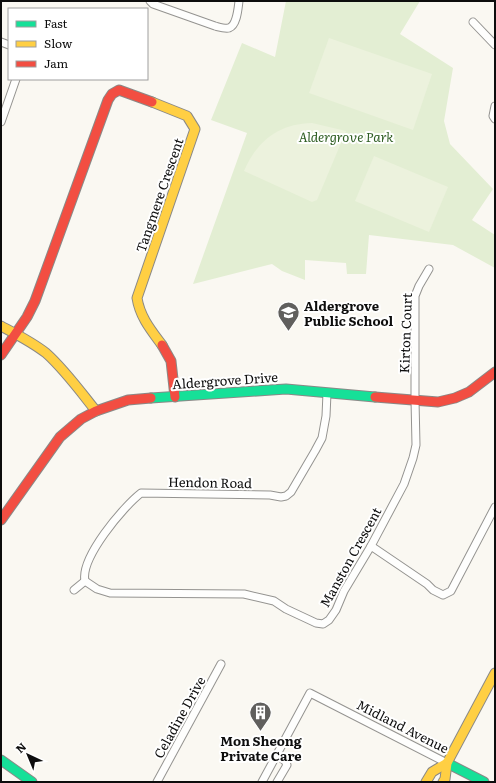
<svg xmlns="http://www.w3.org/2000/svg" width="496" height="783" viewBox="0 0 496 783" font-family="Literata,serif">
	<rect width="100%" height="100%" fill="#faf8f2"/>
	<path fill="#e3eed3" d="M286,1H420L400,34L453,68L444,121L450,144L493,189L472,220L495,235V268L453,245L369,235L366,274H347L346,263L305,260V280L282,271L272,264L193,284L247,133L211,120L242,43L275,57Z"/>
	<g fill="#ecf2dd">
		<path d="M329,38L432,74L413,130L309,93Z"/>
		<path d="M312,123L346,131L317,200L312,202L244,171C257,141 278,124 312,123Z"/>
		<path d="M374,156L448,187L429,232L355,201Z"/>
	</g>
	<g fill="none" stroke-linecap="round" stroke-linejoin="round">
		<defs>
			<g id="street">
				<path d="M150,1L153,4L215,26C219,27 225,29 229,28C237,25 238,9 239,1"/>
				<path d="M473,22L495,45"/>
				<path d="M1,42L9,45"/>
				<path d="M495,106L493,116L495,119"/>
				<path d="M1,122L16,79"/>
				<path d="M371,546L427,584L433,590L443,595L451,591L495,507"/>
				<path d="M85,581L97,589L110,593L244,594L274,601L286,609L316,623L323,624L329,620L336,610L344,591L371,546L404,484L413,458L416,445L415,400V296L419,286L429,269"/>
				<path d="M85,581C80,558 123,507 141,493L270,495L281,497L286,496L291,492L315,451L322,438L326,416L327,393"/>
				<path d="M74,590L85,581"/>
				<path d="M157,782L221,664"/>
				<path d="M262,782L310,693L447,763"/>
				<path d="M277,782L287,765L285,761L277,755"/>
			</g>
			<g id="fast">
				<path d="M151,398L286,389L375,397"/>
				<path d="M1,760L32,782"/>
				<path d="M447,763L484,782"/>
			</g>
			<g id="slow">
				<path d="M152,102L187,116L195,129L137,298C140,317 151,330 162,345"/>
				<path d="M1,326C16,334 32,342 46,353C65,370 80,391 96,411"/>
				<path d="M426,782L432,772L447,763"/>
				<path d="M443,782L445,779L447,763L495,673"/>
			</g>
			<g id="jam">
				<path d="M162,345L171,361L175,397"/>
				<path d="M1,355L27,317L35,301L108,100L112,94L119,90L152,102"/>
				<path d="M375,397L438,402L455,398L469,392L495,372"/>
				<path d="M1,520L60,437L81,419L96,411L128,400L151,398"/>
			</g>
		</defs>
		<use href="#street" stroke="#949390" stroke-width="9"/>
		<use href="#fast" stroke="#8a8987" stroke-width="11"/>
		<use href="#slow" stroke="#8a8987" stroke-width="11"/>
		<use href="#jam" stroke="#8a8987" stroke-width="11"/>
		<use href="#street" stroke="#fefefd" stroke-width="7"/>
		<use href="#fast" stroke="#16e098" stroke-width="9"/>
		<use href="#slow" stroke="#ffcf43" stroke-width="9"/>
		<use href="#jam" stroke="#f24e42" stroke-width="9"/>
	</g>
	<defs>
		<symbol id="school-pin" viewBox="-11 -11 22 30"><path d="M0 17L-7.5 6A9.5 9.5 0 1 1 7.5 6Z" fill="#605f5d" stroke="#fff"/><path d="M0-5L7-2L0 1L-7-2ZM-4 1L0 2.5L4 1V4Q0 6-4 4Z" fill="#fff"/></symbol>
		<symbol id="building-pin" viewBox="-11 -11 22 30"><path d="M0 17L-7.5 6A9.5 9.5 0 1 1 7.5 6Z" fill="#605f5d" stroke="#fff"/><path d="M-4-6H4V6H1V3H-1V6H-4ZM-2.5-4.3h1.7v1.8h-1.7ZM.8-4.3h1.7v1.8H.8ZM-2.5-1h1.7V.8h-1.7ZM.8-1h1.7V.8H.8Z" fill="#fff"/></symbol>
	</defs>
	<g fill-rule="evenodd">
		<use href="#school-pin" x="276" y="300" width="25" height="34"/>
		<use href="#building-pin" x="248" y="700" width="25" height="34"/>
	</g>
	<g text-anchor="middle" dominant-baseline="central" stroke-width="4" stroke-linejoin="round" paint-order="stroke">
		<g font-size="13" font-style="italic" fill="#2f5e23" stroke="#fff">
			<text x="346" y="136">Aldergrove Park</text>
		</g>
		<g font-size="13" fill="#0d0d0d" stroke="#fff">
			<text transform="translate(159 195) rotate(-71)">Tangmere Crescent</text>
			<text transform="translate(405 333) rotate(-88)">Kirton Court</text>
			<text transform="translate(225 380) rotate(-4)">Aldergrove Drive</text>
			<text transform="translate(210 482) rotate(1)">Hendon Road</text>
			<text transform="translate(350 557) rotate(-61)">Manston Crescent</text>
			<text transform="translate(179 717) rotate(-61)">Celadine Drive</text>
			<text transform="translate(403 726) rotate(27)">Midland Avenue</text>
		</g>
		<g font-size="13" font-weight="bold" fill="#0d0d0d" stroke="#fff" text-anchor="start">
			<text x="304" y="305">Aldergrove<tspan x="304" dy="15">Public School</tspan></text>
			<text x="261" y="740" text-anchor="middle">Mon Sheong<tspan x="261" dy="15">Private Care</tspan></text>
		</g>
	</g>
	<rect width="496" height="783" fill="none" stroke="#0d0d0d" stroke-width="4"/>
	<rect x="8" y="8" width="140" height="72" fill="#ffffff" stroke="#9e9e9e"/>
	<rect x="16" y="21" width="20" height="6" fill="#16e098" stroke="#9e9e9e"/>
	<text x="44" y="28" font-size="12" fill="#0d0d0d">Fast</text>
	<rect x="16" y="41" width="20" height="6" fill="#ffcf43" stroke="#9e9e9e"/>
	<text x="44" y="48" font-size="12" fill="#0d0d0d">Slow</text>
	<rect x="16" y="61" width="20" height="6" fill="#f24e42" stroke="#9e9e9e"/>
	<text x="44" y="68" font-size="12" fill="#0d0d0d">Jam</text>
	<g transform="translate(28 755) rotate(316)" stroke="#ffffff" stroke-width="3" paint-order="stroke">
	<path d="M0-3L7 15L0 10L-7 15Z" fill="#0d0d0d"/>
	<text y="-6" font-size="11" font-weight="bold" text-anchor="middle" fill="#0d0d0d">N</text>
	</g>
</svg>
